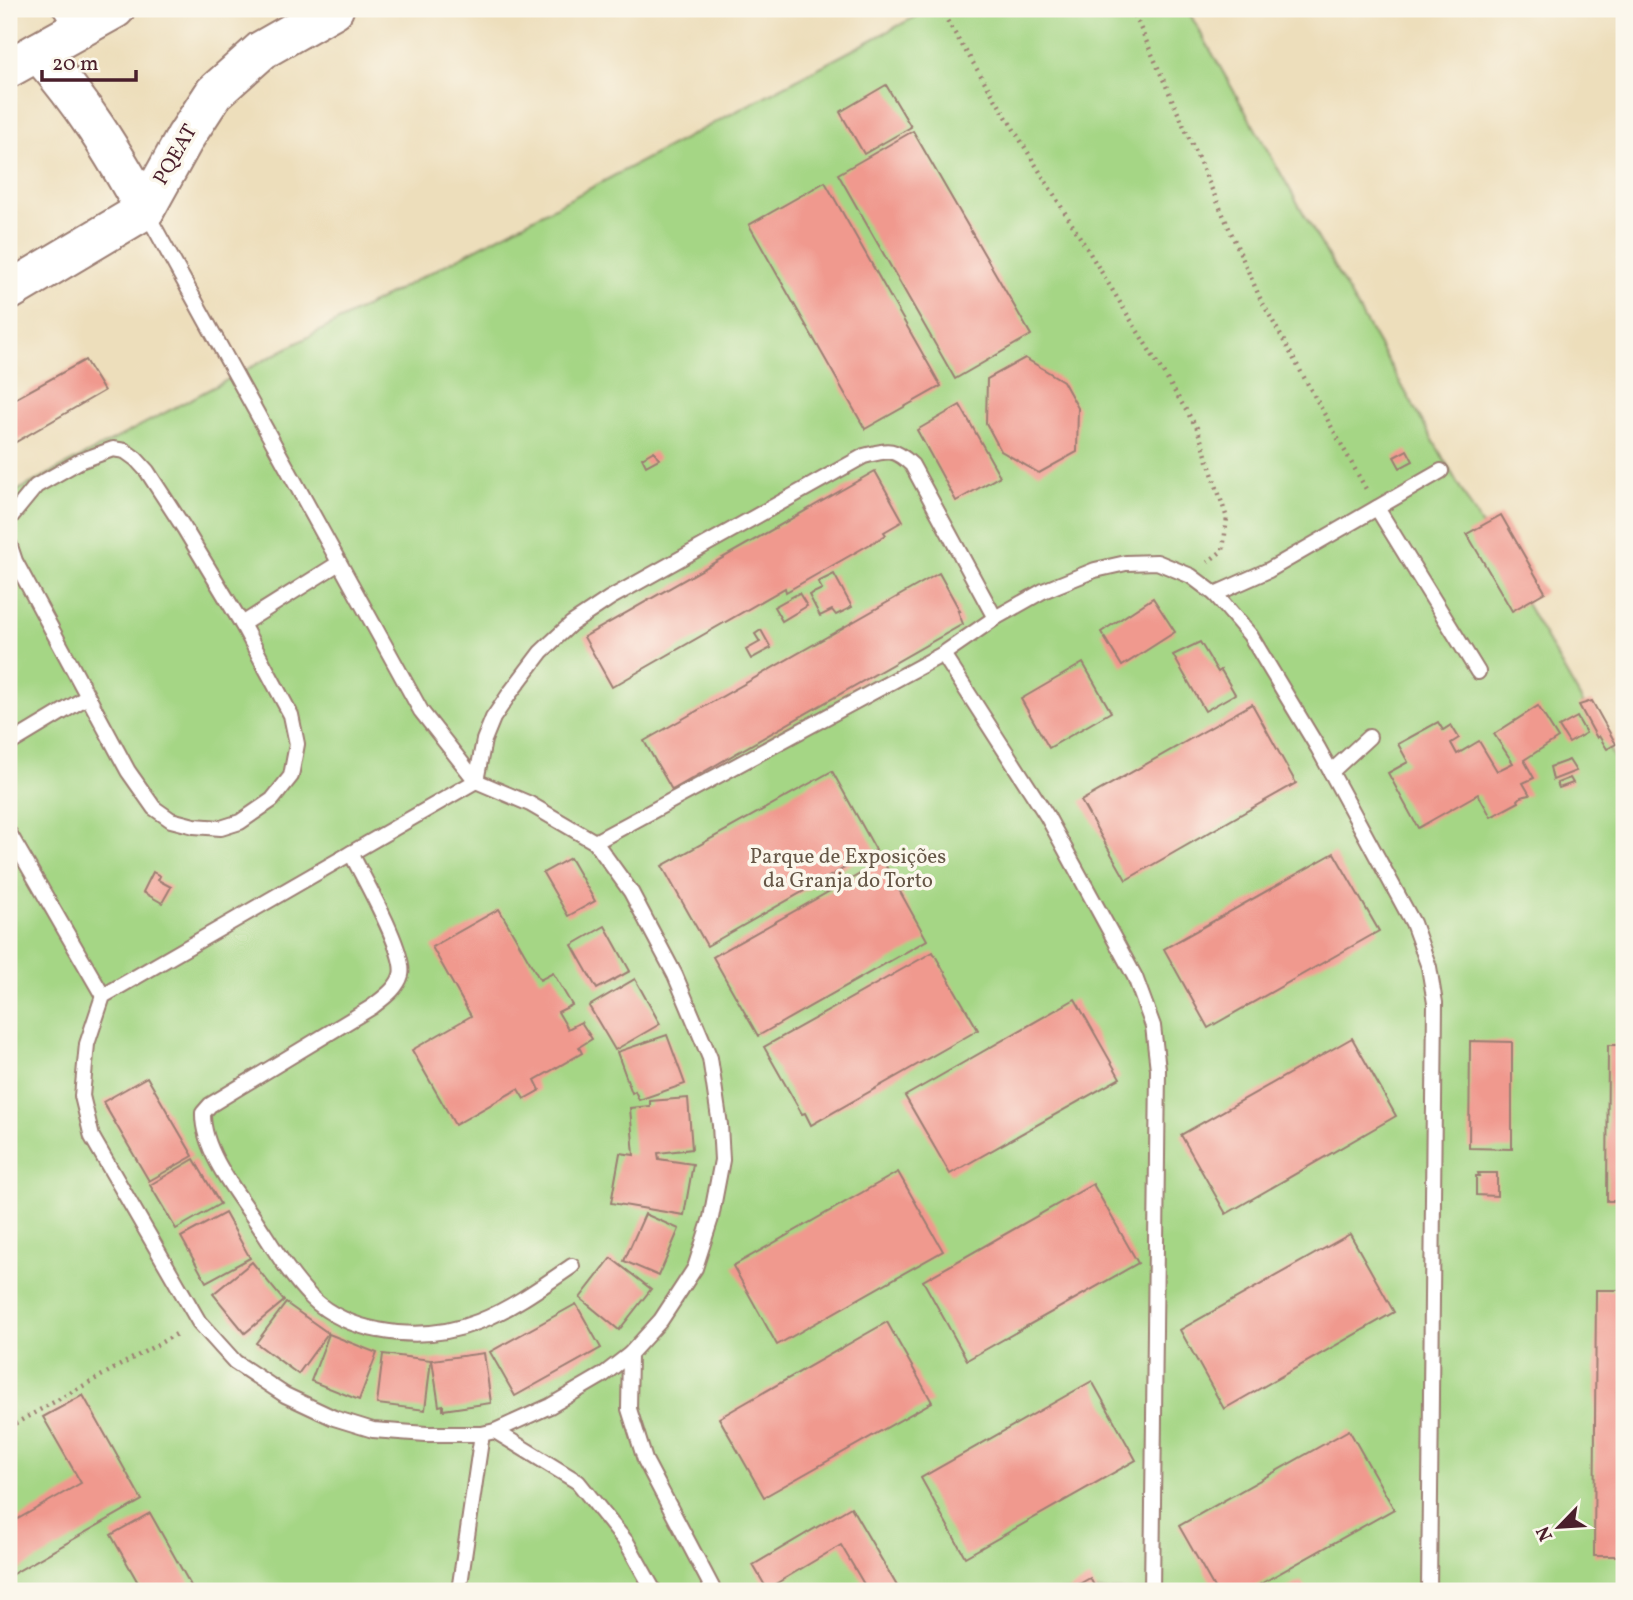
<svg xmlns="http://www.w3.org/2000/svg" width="1633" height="1600" viewBox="0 0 1633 1600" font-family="Vollkorn,serif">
	<rect width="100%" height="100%" fill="#fbf7ec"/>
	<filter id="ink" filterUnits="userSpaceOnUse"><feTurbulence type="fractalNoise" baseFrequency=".0143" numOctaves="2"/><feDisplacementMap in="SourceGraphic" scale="14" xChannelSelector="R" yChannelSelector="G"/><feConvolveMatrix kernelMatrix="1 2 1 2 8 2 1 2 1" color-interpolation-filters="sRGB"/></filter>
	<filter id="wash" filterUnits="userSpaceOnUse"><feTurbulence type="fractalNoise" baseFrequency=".00686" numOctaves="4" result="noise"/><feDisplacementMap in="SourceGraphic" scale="28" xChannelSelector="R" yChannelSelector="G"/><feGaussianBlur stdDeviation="1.57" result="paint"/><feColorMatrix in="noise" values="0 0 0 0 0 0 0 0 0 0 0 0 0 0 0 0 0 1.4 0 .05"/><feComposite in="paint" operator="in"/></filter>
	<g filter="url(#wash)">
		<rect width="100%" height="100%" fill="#eddebb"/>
		<path fill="#a5d685" stroke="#787a58" stroke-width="2" d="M930,9H1187L1624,775V1591H9V495Z"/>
		<g id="blocks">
			<g fill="#f0998e">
				<path d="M886,85L911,127L864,154L840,112Z"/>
				<path d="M913,131L1031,335L955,379L838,174Z"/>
				<path d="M825,182L941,386L865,429L749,225Z"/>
				<path d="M1025,358L1063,381L1078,408L1077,452L1039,473L1001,451L986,423L987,379Z"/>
				<path d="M85,360L104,391L9,446V402Z"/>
				<path d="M960,405L1000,476L956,501L917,430Z"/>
				<path d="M1407,450L1413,461L1400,468L1394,457Z"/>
				<path d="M654,451L659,459L646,466L642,458Z"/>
				<path d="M875,471L903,521L884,532L886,535L786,592L785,588L612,687L584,637Z"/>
				<path d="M1501,515L1545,592L1512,611L1467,534Z"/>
				<path d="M939,573L960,611H958L963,624L672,790L644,741Z"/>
				<path d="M834,574L852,607L836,615L832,610L820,616L809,595L822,589L818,582Z"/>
				<path d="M799,593L807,606L782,621L774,607Z"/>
				<path d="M1153,598L1175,632L1122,666L1101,632Z"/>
				<path d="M761,630L771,648L751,659L746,650L760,642L755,634Z"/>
				<path d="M1200,642L1218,672L1221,670L1235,694L1205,711L1173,655Z"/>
				<path d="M1083,663L1111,712L1049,748L1021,699Z"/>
				<path d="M1592,701L1616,744L1607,749L1599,736L1597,738L1579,705Z"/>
				<path d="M1252,704L1296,783L1126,880L1081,801Z"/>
				<path d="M1538,706L1558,738L1524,760L1534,778L1523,783L1530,795L1521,797L1518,800L1519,802L1491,817L1478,794L1418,828L1388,773L1408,762L1398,744L1438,722L1443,730L1451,725L1459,738L1451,743L1457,754L1479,741L1497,771L1513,763L1494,734Z"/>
				<path d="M1577,717L1586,733L1569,743L1559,727Z"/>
				<path d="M1569,760L1576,771L1553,780L1550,767Z"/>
				<path d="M832,771L876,850L707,946L662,866Z"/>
				<path d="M1570,778L1573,783L1559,788L1557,783Z"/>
				<path d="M1334,853L1379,931L1208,1028L1164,949Z"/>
				<path d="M570,858L595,901L568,916L543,873Z"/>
				<path d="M883,861L927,940L758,1036L713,957Z"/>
				<path d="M153,872L160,876L158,880L171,887L162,903L143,892Z"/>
				<path d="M499,909L540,980L553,973L572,1005L558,1012L568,1029L581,1022L592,1039L579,1047L582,1053L535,1080L540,1090L524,1099L518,1089L455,1125L412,1050L471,1016L432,947Z"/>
				<path d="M605,926L630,971L597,989L572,945Z"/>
				<path d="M933,952L978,1030L811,1125L805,1113L802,1114L764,1047Z"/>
				<path d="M635,979L660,1024L615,1050L589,1006Z"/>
				<path d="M1075,999L1120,1078L950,1174L905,1096Z"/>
				<path d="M667,1035L685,1084L639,1100L635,1091L632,1093L617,1052Z"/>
				<path d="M1352,1038L1396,1116L1226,1214L1181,1135Z"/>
				<path d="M1470,1041L1512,1042V1149L1469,1148Z"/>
				<path d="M1608,1045H1624V1201H1607Z"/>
				<path d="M147,1077L193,1156L149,1181L103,1102Z"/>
				<path d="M688,1098L692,1149L658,1153L659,1159L693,1164L684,1215L611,1203L620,1153L634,1155L630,1108L650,1106V1101Z"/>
				<path d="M194,1159L220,1204L176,1229L150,1185Z"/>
				<path d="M898,1172L943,1251L777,1345L733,1266Z"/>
				<path d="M1478,1173H1497V1196L1476,1195V1176H1479Z"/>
				<path d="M1093,1184L1138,1263L967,1360L923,1281Z"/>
				<path d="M225,1213L250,1258L206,1282L181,1237Z"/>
				<path d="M645,1214L679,1229L659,1276L624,1261Z"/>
				<path d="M1350,1234L1394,1312L1224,1409L1180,1330Z"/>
				<path d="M611,1258L651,1289L619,1330L580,1298Z"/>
				<path d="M252,1262L284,1301L245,1333L213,1294Z"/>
				<path d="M1596,1290H1624V1556H1594Z"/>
				<path d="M286,1303L328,1333L298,1374L256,1343Z"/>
				<path d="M576,1304L601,1348L515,1396L490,1352Z"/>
				<path d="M887,1322L932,1402L764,1497L719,1418Z"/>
				<path d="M329,1334L377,1353L359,1400L311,1381Z"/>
				<path d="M484,1353L491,1403L443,1410V1405L439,1406L432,1360Z"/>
				<path d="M383,1354L431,1360L425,1410L377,1404Z"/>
				<path d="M1092,1381L1136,1460L965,1557L921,1478Z"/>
				<path d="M83,1395L142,1500L9,1576V1524L81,1483L43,1417Z"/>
				<path d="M1349,1430L1394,1509L1248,1591H1216L1179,1526Z"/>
				<path d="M851,1507L900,1591H868L841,1545L767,1589L753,1565Z"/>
				<path d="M150,1513L194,1591H136L141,1588L111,1535Z"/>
				<path d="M1090,1578L1097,1591H1067Z"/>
				<path d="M1301,1581L1307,1591H1282Z"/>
			</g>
		</g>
	</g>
	<g filter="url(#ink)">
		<use href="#blocks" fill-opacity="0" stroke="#9c7e73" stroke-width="2"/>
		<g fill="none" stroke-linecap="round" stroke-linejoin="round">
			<defs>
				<g id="lane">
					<path d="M60,9L73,30"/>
					<path d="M146,212L421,711L476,781L530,804L595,842L631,892L675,975L710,1058L720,1125L722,1160L711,1218L695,1268L661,1320L630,1354L603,1375L550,1406L495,1431L482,1434H426L373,1430L334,1418L285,1395L235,1362L199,1322L92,1137L82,1096L87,1044L103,996L476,781L484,740L493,718L510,693L541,652L571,624L610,598L864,456C888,450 893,447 912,465L995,618"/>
					<path d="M1377,508L1478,672"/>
					<path d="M9,519L36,486L80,461L113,449L125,451L136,459L147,471L184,528L242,624L291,715L297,744L291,776L272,800L240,822L221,828L194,826L171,820L154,808L128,771L15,561L9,543"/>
					<path d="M1215,594L1269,570L1441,471"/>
					<path d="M242,624L339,563"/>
					<path d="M943,654L1047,816L1135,977L1153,1026L1158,1069L1152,1591"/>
					<path d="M9,744L87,697"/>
					<path d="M1331,772L1369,737"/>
					<path d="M9,833L103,996"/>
					<path d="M595,842L943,654L995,618L1043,591L1095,570L1126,563L1157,562L1191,576L1215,594L1250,635L1318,748L1413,923L1429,967L1435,1003L1429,1591"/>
					<path d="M351,853C362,876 407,953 401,975C397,989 383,998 372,1007L210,1105L203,1113C202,1150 236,1192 256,1221C273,1247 290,1276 312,1298C329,1315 355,1326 378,1330C459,1346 508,1310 572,1266"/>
					<path d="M630,1354L629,1409L645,1460L714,1591"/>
					<path d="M495,1431L578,1482L627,1543L654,1591"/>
					<path d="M459,1591L482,1434"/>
				</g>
				<g id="secondary">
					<path d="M38,52C83,104 112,150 145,210"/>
					<path d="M9,68L115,9"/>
					<path d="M9,291L145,210L186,136L214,93L262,50L334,9"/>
				</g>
			</defs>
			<use href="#lane" stroke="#9c7e73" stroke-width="18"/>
			<use href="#secondary" stroke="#9c7e73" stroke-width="42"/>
			<g stroke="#9c7e73" stroke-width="4.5" stroke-dasharray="2 5" stroke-linecap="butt">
				<path d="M940,9L1197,428L1227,518L1223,550L1208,562"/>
				<path d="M1132,9L1260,298L1366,489"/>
				<path d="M9,1427L180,1332"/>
			</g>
			<use href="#lane" stroke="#fff" stroke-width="14"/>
			<use href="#secondary" stroke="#fff" stroke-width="38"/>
		</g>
	</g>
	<g text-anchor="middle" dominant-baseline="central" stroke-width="7" stroke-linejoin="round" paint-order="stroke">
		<g font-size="21" fill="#4a1f2b" stroke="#fbf7ec">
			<text transform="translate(176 155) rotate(-60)">PQEAT</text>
		</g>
		<g font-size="21" fill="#655646" stroke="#fbf7ec">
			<text x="848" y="857">Parque de Exposições<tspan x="848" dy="24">da Granja do Torto</tspan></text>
		</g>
	</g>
	<rect width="1633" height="1600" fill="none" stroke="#fbf7ec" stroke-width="35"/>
	<g transform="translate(1559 1527) rotate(245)" stroke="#fbf7ec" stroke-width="5" paint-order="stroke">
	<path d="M0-5L12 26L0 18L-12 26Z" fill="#4a1f2b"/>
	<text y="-10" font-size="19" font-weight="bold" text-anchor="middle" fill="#4a1f2b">N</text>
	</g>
	<path d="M42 70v10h94v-10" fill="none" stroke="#4a1f2b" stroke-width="3.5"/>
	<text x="52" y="70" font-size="21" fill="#4a1f2b" stroke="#fbf7ec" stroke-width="5" paint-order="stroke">20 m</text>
</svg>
